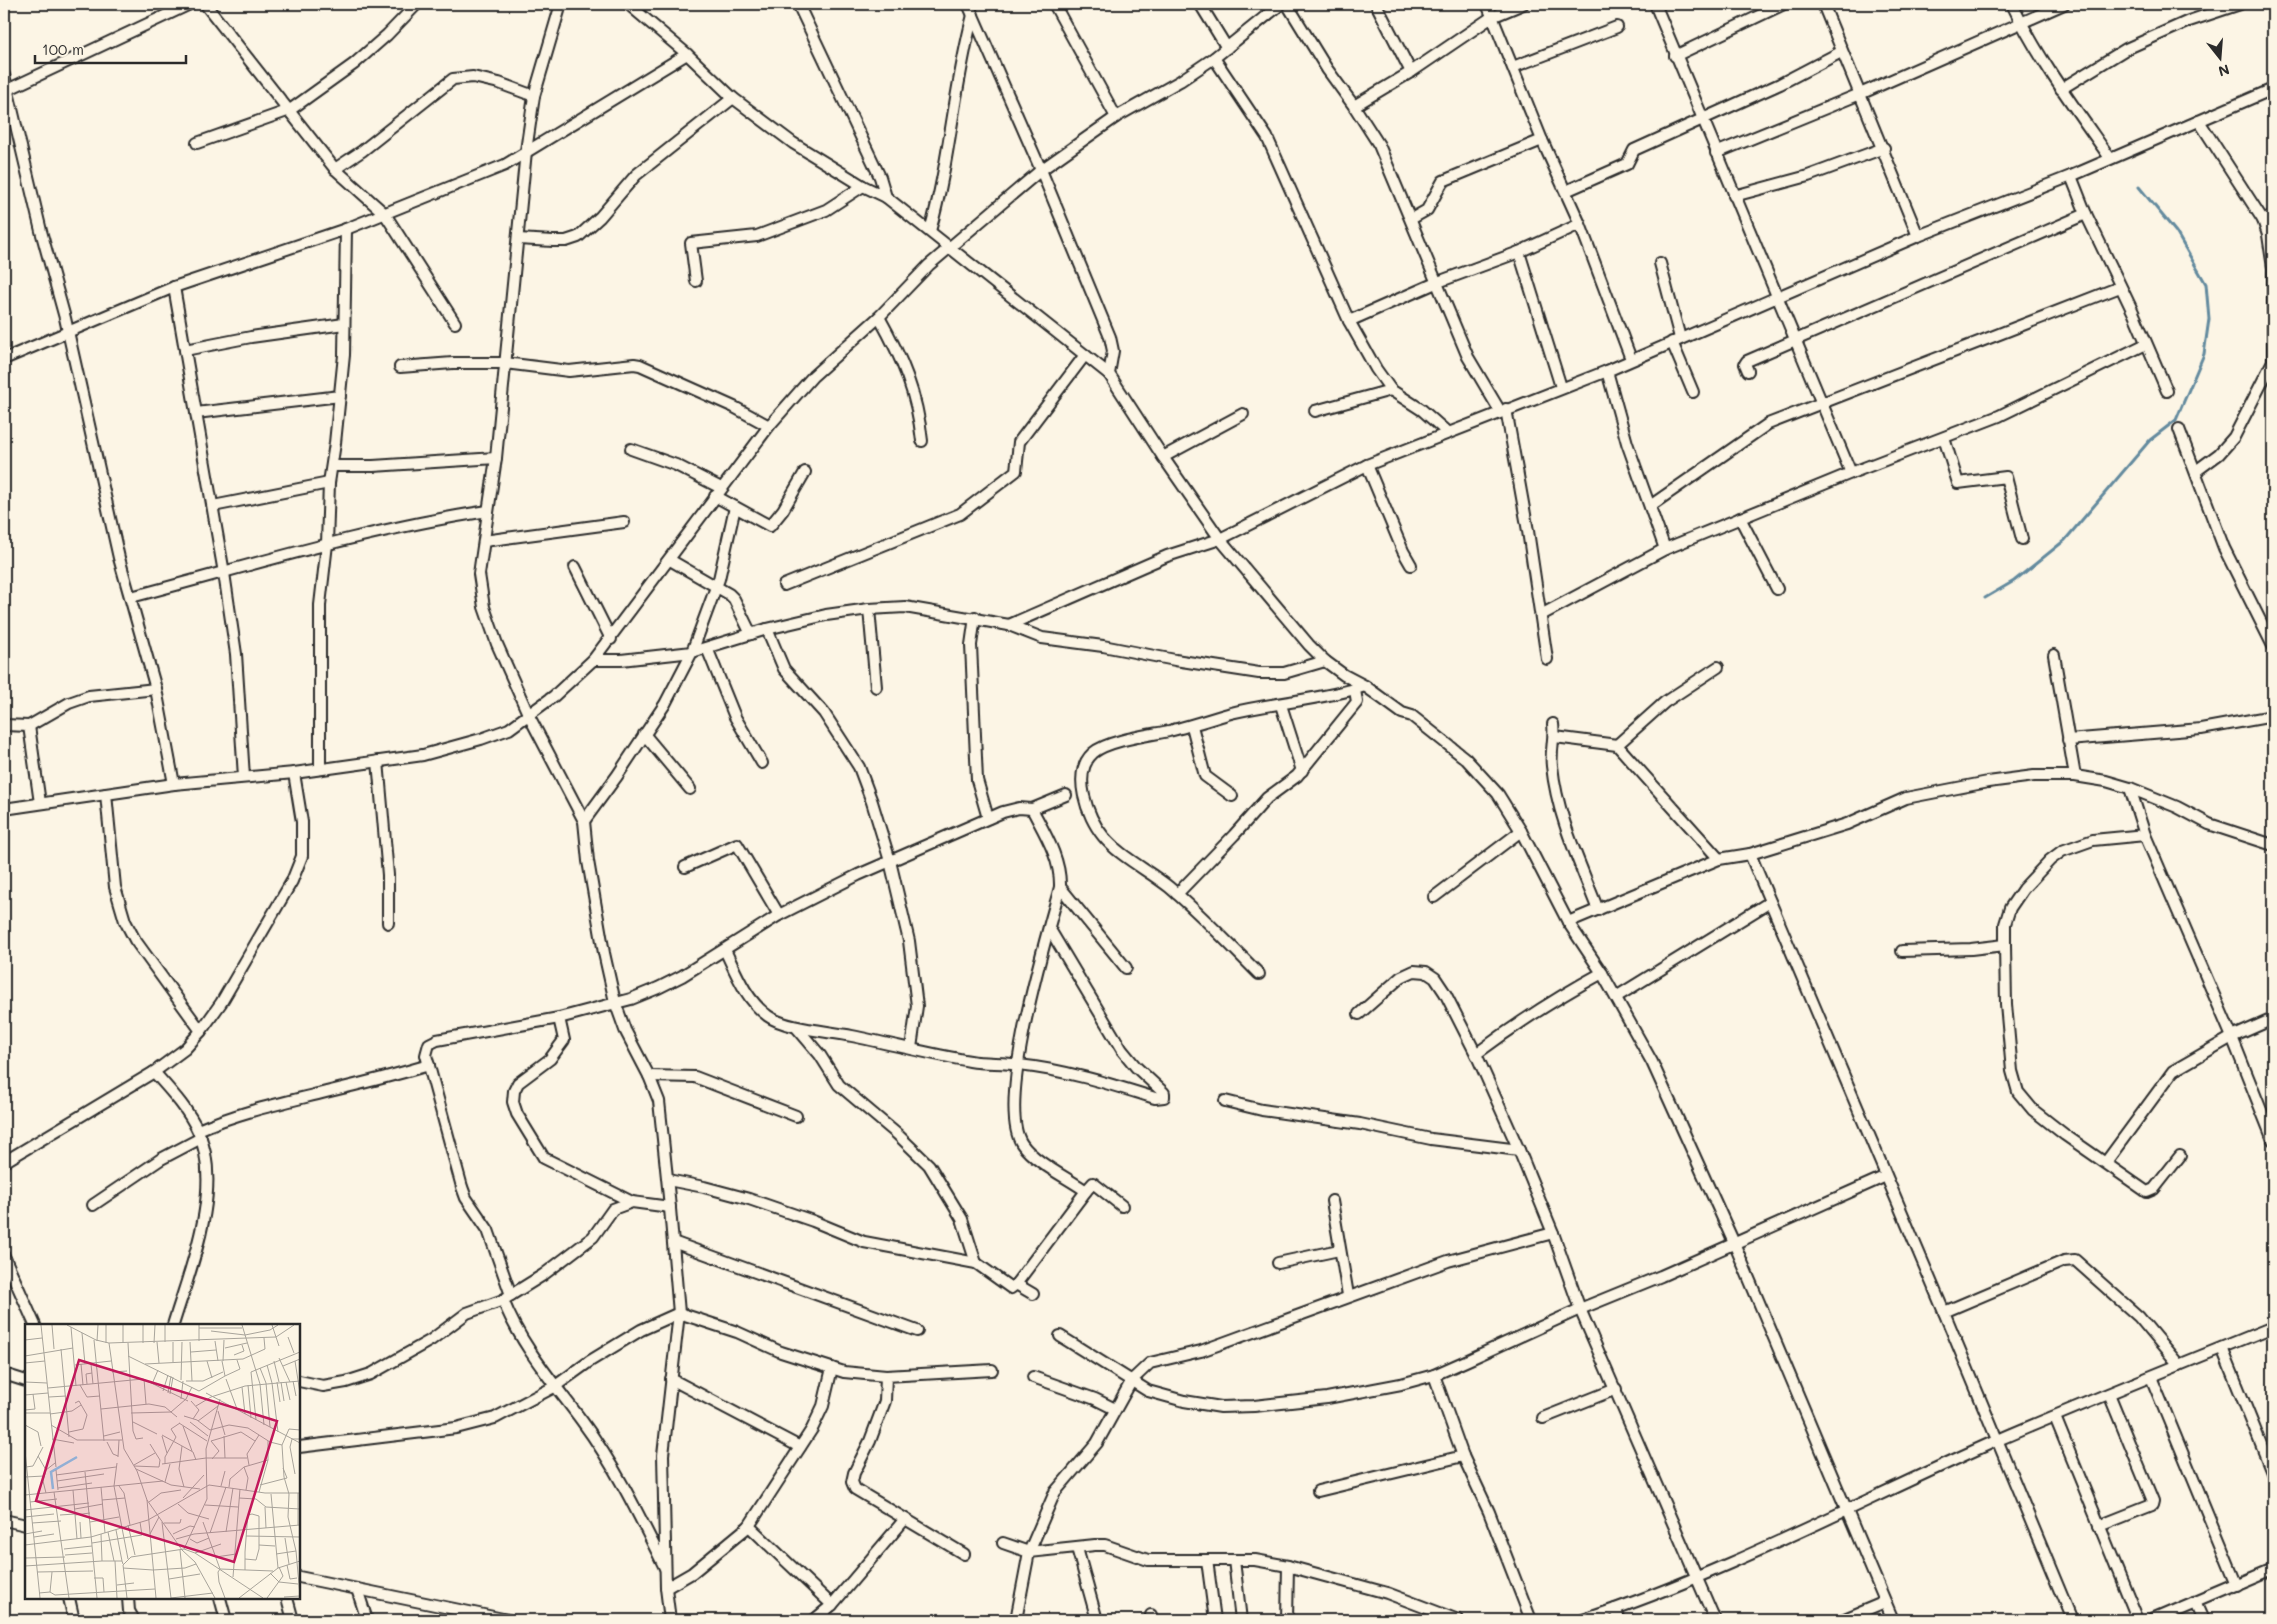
<svg xmlns="http://www.w3.org/2000/svg" width="2277" height="1624" viewBox="0 0 2277 1624" font-family="Mali,sans-serif">
	<rect width="100%" height="100%" fill="#fcf5e5"/>
	<filter id="ink" filterUnits="userSpaceOnUse"><feTurbulence type="fractalNoise" baseFrequency=".02" numOctaves="2"/><feDisplacementMap in="SourceGraphic" scale="10" xChannelSelector="R" yChannelSelector="G"/><feConvolveMatrix kernelMatrix="1 2 1 2 8 2 1 2 1" color-interpolation-filters="sRGB"/></filter>
	<g filter="url(#ink)">
		<g fill="none" stroke-linecap="round" stroke-linejoin="round">
			<path stroke="#638a9e" stroke-width="3" d="M1985,598L2014,581L2065,540L2150,440L2176,420L2204,354L2209,319L2206,284L2176,232L2139,187"/>
			<defs>
				<g id="minor">
					<path d="M205,4L335,169L385,214L455,323"/>
					<path d="M561,4L534,96L526,151L496,458L479,574L484,607L497,644L529,716L584,821L588,861L604,953L615,1002L625,1030L649,1076L659,1101L669,1197L679,1313L663,1455L666,1588L670,1620"/>
					<path d="M628,4L687,54L733,98L793,143L863,186L886,197L1109,374"/>
					<path d="M798,4L880,177L886,197"/>
					<path d="M968,4L1041,170L1110,337L1113,351L1109,374L1163,457L1220,539L1309,645L1325,661L1344,675L1365,686L1402,713L1412,716L1466,759L1498,794L1521,831L1568,922L1602,973L1652,1062L1734,1243L1893,1620"/>
					<path d="M1054,4L1116,117"/>
					<path d="M1200,4L1227,48"/>
					<path d="M1287,4L1327,69L1354,106L1379,145L1468,357L1500,411"/>
					<path d="M1376,4L1411,72"/>
					<path d="M1487,4L1542,140L1580,224L1631,359"/>
					<path d="M1655,4L1851,473"/>
					<path d="M1823,4L1918,236"/>
					<path d="M2012,4C2038,59 2075,108 2110,158"/>
					<path d="M1675,56L1784,4"/>
					<path d="M1214,58L1267,137L1349,321L1376,369L1391,390L1422,410L1448,433"/>
					<path d="M1513,67L1617,27"/>
					<path d="M4,75L41,231L65,318L119,558L156,689L174,784"/>
					<path d="M2061,89L2126,49L2189,21L2240,4"/>
					<path d="M7,90L190,4"/>
					<path d="M1354,106L1411,72L1492,17L1523,4"/>
					<path d="M2199,121L2263,220L2268,235L2273,268"/>
					<path d="M197,143L290,110L354,64L387,35L417,4"/>
					<path d="M1716,153L1860,94L2064,4"/>
					<path d="M335,169L362,151L453,79L473,77L499,83L534,96"/>
					<path d="M2071,176L2086,214L2133,312L2167,391"/>
					<path d="M1566,191L1627,164L1634,150L1780,84L1841,52"/>
					<path d="M1734,196L1808,176L1884,148"/>
					<path d="M1411,219L1427,210L1443,181L1542,140"/>
					<path d="M2263,220L2273,215"/>
					<path d="M930,231C950,160 954,86 973,15"/>
					<path d="M518,239L553,241H566L578,237L600,217L636,175L733,98"/>
					<path d="M1519,252L1561,387"/>
					<path d="M1660,263L1680,338"/>
					<path d="M696,281L691,243L757,236L826,210L863,186"/>
					<path d="M174,287L224,573L236,654L244,777"/>
					<path d="M879,317C902,358 917,393 922,441"/>
					<path d="M1349,321L1438,282L1519,252L1580,224"/>
					<path d="M1672,342L1693,392"/>
					<path d="M185,350L251,337L344,324"/>
					<path d="M4,359L174,287L346,229L505,165L687,54"/>
					<path d="M400,367L453,363H505L569,371L634,364L640,365L734,407L769,426"/>
					<path d="M1607,371L1627,443L1665,549"/>
					<path d="M1748,371L1745,364L1747,361L2086,214"/>
					<path d="M1506,409L1528,531L1547,659"/>
					<path d="M1315,411L1391,390"/>
					<path d="M196,413L340,396"/>
					<path d="M2179,429L2224,548L2273,646"/>
					<path d="M1944,438L1958,483L2006,477L2022,539"/>
					<path d="M631,449L676,465L721,488"/>
					<path d="M1163,457L1243,414"/>
					<path d="M1367,465L1403,551L1411,565"/>
					<path d="M332,466H373L496,458"/>
					<path d="M2196,471L2219,454L2234,437L2273,361V271"/>
					<path d="M715,496L770,526L783,510L805,472"/>
					<path d="M213,506L329,483"/>
					<path d="M1650,506L1768,424L2120,287"/>
					<path d="M1740,518L1777,589"/>
					<path d="M484,541L624,522"/>
					<path d="M670,560L729,594L734,599L751,634"/>
					<path d="M575,567L611,639"/>
					<path d="M784,585L960,514L1016,471L1019,442L1085,355"/>
					<path d="M131,597C249,566 367,529 488,511"/>
					<path d="M869,609L876,687"/>
					<path d="M1541,615L1665,549L1851,473L1999,416L2146,344"/>
					<path d="M975,617L971,645L977,780L988,818"/>
					<path d="M1009,625L1167,556L1220,539L1367,465L1607,371L1918,236L2071,176L2273,89"/>
					<path d="M767,629L784,669L824,713L859,767L872,802L890,861L909,941L917,1006L911,1048"/>
					<path d="M707,648L735,717L762,763"/>
					<path d="M2054,655L2075,776"/>
					<path d="M593,660H621L692,652L767,629L826,615L869,609L905,607L1009,625L1042,638L1103,646L1175,660L1259,673H1284L1325,661"/>
					<path d="M1281,705L1302,771"/>
					<path d="M1553,724C1555,738 1550,752 1552,766C1557,816 1580,863 1598,910"/>
					<path d="M4,725L29,726L69,703L89,696L156,689"/>
					<path d="M29,726L40,803"/>
					<path d="M1192,726L1205,776L1232,796"/>
					<path d="M644,734L690,789"/>
					<path d="M1555,737L1617,745L1719,859"/>
					<path d="M2068,740L2201,729L2273,716"/>
					<path d="M1617,745L1665,702L1718,667"/>
					<path d="M378,761L388,875V923"/>
					<path d="M320,769V605L327,544L329,483L335,443L344,355L346,229"/>
					<path d="M2130,788L2145,835L2232,1037L2273,1140"/>
					<path d="M106,794L115,887L125,921L135,940L201,1031"/>
					<path d="M4,809L174,784L294,773L423,755L481,739L509,729L554,696L593,660L769,426L813,376L879,317L929,265L1041,170L1116,117L1180,81L1214,58L1281,4"/>
					<path d="M584,821L617,776L665,704L692,652L719,579L735,507"/>
					<path d="M2145,835L2093,840L2062,851L2050,860L2023,889L2010,908L2005,924V945L2006,1004L2012,1071L2018,1092L2033,1110L2065,1135L2147,1192L2154,1189L2180,1156"/>
					<path d="M1750,854L1944,1312L2072,1620"/>
					<path d="M685,867L737,844L779,915"/>
					<path d="M1060,887L1126,968"/>
					<path d="M1177,894L1234,835L1267,798L1297,776L1357,702L1355,690"/>
					<path d="M1434,897L1521,831"/>
					<path d="M1568,922L1719,859L1750,854L1847,824L1906,798L1988,782L2034,776H2075L2106,781L2130,788L2177,807L2209,824L2273,845"/>
					<path d="M725,950C736,973 746,1000 768,1016C786,1029 828,1031 852,1036C891,1044 930,1054 970,1061C986,1064 1003,1062 1019,1065C1066,1070 1110,1084 1155,1098L1164,1097V1093L1136,1067L1122,1050L1049,928"/>
					<path d="M1902,951L1971,949L2005,945"/>
					<path d="M1259,974C1230,945 1201,914 1169,887C1148,870 1120,857 1103,836C1087,817 1071,773 1093,753C1108,740 1150,735 1169,731C1190,726 1211,719 1231,713C1276,702 1321,700 1365,686"/>
					<path d="M1616,997L1770,902"/>
					<path d="M1359,1014L1401,977L1414,971L1426,972L1435,978L1445,993L1476,1054L1519,1150L1553,1233L1580,1309L1715,1620"/>
					<path d="M559,1018L564,1040L550,1059L518,1083L514,1091L513,1102L517,1114L544,1158L632,1202"/>
					<path d="M797,1028L820,1055L839,1085L897,1134L929,1165L962,1219L976,1263"/>
					<path d="M1476,1054C1516,1024 1558,997 1602,973"/>
					<path d="M154,1072C170,1090 188,1109 198,1131C224,1188 190,1269 173,1325"/>
					<path d="M649,1076L695,1077L796,1116"/>
					<path d="M1225,1101L1262,1110L1360,1124L1431,1139L1519,1150"/>
					<path d="M198,1130C239,1112 282,1103 326,1092C360,1084 395,1075 429,1065"/>
					<path d="M4,1162L154,1072L185,1049L201,1031L221,1003L292,881L302,856V822L294,773"/>
					<path d="M2106,1162L2173,1071L2232,1037L2273,1019"/>
					<path d="M668,1180L704,1187L749,1199L813,1221L864,1242L976,1263L1011,1288L1016,1284L1033,1294"/>
					<path d="M1086,1191L1093,1183L1122,1206"/>
					<path d="M1332,1201L1348,1295"/>
					<path d="M93,1205L161,1159L201,1138"/>
					<path d="M673,1242L917,1331"/>
					<path d="M4,1256L35,1325"/>
					<path d="M1278,1263L1339,1250"/>
					<path d="M1016,1284L1086,1191C1068,1178 1034,1162 1022,1144C995,1105 1047,935 1060,887C1061,859 1045,834 1032,809"/>
					<path d="M511,1295L488,1230L466,1198L462,1187L426,1055L429,1044L437,1040L559,1018L631,999L658,988L682,976L779,915L858,875L1003,812L1019,808L1032,809L1066,795"/>
					<path d="M503,1300C521,1346 553,1382 582,1421C616,1467 640,1517 665,1568"/>
					<path d="M1944,1312L2064,1261L2075,1260L2139,1317L2179,1365"/>
					<path d="M1060,1336L1148,1391L1184,1401L1221,1407L1254,1406L1327,1398L1401,1384L1434,1375L1468,1360L1580,1309L1661,1276L1886,1176"/>
					<path d="M2222,1348L2273,1474"/>
					<path d="M4,1374L26,1381"/>
					<path d="M1434,1375L1463,1456L1489,1512L1531,1620"/>
					<path d="M886,1376L885,1401L870,1441L854,1473L852,1482L855,1489L964,1554"/>
					<path d="M1033,1377L1095,1399L1115,1409"/>
					<path d="M2151,1377L2237,1585"/>
					<path d="M671,1379L800,1447"/>
					<path d="M299,1381L323,1386L346,1382L371,1374L431,1340L467,1313L503,1300L543,1275L593,1237L613,1209L632,1202L670,1207"/>
					<path d="M2055,1417L2138,1620"/>
					<path d="M1543,1418L1616,1389"/>
					<path d="M299,1447L456,1428L495,1418L554,1387L590,1361L641,1330L679,1313L737,1332L781,1352L844,1372L886,1376L992,1370"/>
					<path d="M1318,1491L1463,1456"/>
					<path d="M4,1520L26,1525"/>
					<path d="M749,1526L832,1605"/>
					<path d="M2099,1526L2152,1505L2153,1501L2109,1394"/>
					<path d="M1003,1543L1029,1552L1095,1545H1105L1148,1560H1255L1288,1566L1387,1593L1458,1620"/>
					<path d="M1077,1548L1097,1620"/>
					<path d="M1207,1560L1215,1620"/>
					<path d="M1234,1560L1241,1620"/>
					<path d="M299,1577L508,1620"/>
					<path d="M666,1588L692,1573L749,1526L812,1429L823,1406L832,1368"/>
					<path d="M357,1589L367,1620"/>
					<path d="M69,1598L74,1620"/>
					<path d="M128,1598L129,1611L134,1620"/>
					<path d="M220,1598L226,1620"/>
					<path d="M287,1598L293,1620"/>
					<path d="M2195,1602L2203,1620"/>
					<path d="M1615,1609L1620,1620"/>
					<path d="M1151,1615L1153,1620"/>
					<path d="M814,1620L832,1605L905,1519"/>
					<path d="M1016,1620L1029,1552L1055,1492L1097,1443L1132,1380L1150,1363L1201,1351L1448,1261L1553,1233"/>
					<path d="M1287,1620L1288,1566"/>
					<path d="M1583,1620C1726,1573 1860,1501 1998,1440C2089,1401 2181,1364 2273,1327"/>
					<path d="M1842,1620L1885,1602"/>
					<path d="M2153,1620L2273,1569"/>
				</g>
			</defs>
			<use href="#minor" stroke="#2b2b2b" stroke-width="14"/>
			<use href="#minor" stroke="#fcf5e5" stroke-width="10"/>
		</g>
	</g>
	<g transform="translate(25 1324)">
		<rect width="275" height="275" fill="#fcf5e5"/>
		<path fill="none" stroke="#89c9ea" stroke-width="2.5" d="M28,165L26,148L52,133"/>
		<path fill="none" stroke="#a8a49b" stroke-width="1" d="M16,1L31,143M27,1L29,25M42,1L71,16L84,19L251,13L269,1M174,1V17M217,1L235,60L239,101M247,1L254,22M46,3L51,62M174,4H217M186,7L220,11L245,6L253,1M57,9L60,40M263,13L269,29M0,16L17,14M69,16L79,117M72,17L73,1M190,17L193,37M132,18L134,39M140,18V1M148,18V38M165,18L167,57M81,19V1M84,19L99,125L112,147L122,176L131,274M98,19V1M103,19L108,107L111,115L118,114M118,19V1M129,19L130,1M200,24L222,19M36,25L44,113M166,28L191,26M209,31L219,27L217,21M0,32L48,24M103,32L174,67L200,52M254,34L265,58M182,37L187,54M197,37L200,52L215,45L212,36M198,37L199,16M249,37L254,58M270,37L275,69M0,39L20,37M56,40L58,61M66,40L68,60M120,40L218,35L240,25L239,14M50,41L86,37M242,41L247,59M258,42L275,35M235,44L241,59M87,48L102,47M119,55L121,80M201,55L212,85M156,56L157,18M161,57H178L198,48M268,57L271,72M0,58L22,59M252,58L255,78M256,58L259,77M261,58L265,76M241,59L245,103M247,59L253,108M62,60L61,50L67,49M127,60L133,46M55,61L62,73L75,72M223,61L226,94M217,63L220,90M23,64L118,55L163,77M138,67L143,51M143,69L146,52M181,69L275,119M145,70L148,53M0,71L23,69M24,73L41,72M156,75L158,57M166,77L174,86L168,95M171,82L186,73L220,62L275,57M76,85L124,80L140,83L152,93M0,86L10,85L8,70M193,87L200,111M0,89H25M106,89L146,88L161,75L167,63M25,90L47,87L56,81M159,92L172,96L185,106L204,101L223,104L245,118L257,121M231,96L226,48L275,28M173,97L193,82M108,98L132,110M165,98L183,112M154,99L182,117M0,101L13,108L16,122M26,101L52,116H97M158,102L167,127M44,108L58,105L62,91L54,77L50,79M137,111L168,128L171,136M79,112L95,108M137,112L142,129M199,112L200,134M27,115L49,119M186,117L216,108L230,117M186,117L194,127L187,135M82,118L88,130L93,132M157,122L154,145L159,163M0,127L15,274M13,132L21,146M93,133L94,116M137,140L181,134H222M140,140V133L151,113L146,105L155,99M109,141L130,129M224,141L222,130L234,111M109,142L134,143L135,136L125,120M1,143L8,142L18,123M219,143L223,154L221,166M111,145L146,161L175,165M31,146L33,166M60,148L72,274M270,150L265,123L267,115H275M31,151L91,143M0,153L19,152M32,157L79,150M140,158L145,140M235,161L262,154L258,144M89,162L97,204M89,162L92,139M94,162L99,169L105,201M196,162L200,147M76,163L80,209M204,163L205,155L219,143L243,136M33,164L67,159M48,166L52,215M29,168L44,274M234,168L243,136V117M21,169L18,157L21,146L30,139M246,170L253,244M0,171L138,157M158,174L179,151M214,174L231,175L241,183L275,185M77,176L100,174M122,176L157,226L170,238L190,274M5,178L32,175M124,178L136,169L156,166M153,180L163,189L184,195M180,181L213,183M240,183L241,204M50,185L78,180M0,186L64,179M35,191L50,190M50,191L65,189M0,193L29,190M55,198L56,214M65,198L94,193M137,198L146,274M178,198L195,245M7,199L36,197M139,199H155L156,195M103,201L110,231M273,201V169M97,204L103,235M91,206L97,237M83,208L89,237M201,208L208,164M185,209L201,163M0,210L17,207M76,210L77,237M125,210L134,193M148,210L165,202L170,203M221,212L275,213M9,213L29,210M260,214L264,240M151,215L169,210L275,201M165,215L172,219L184,214M67,219L117,211L115,198M0,221L66,213L123,196L184,161L240,169H275M234,221L250,222M39,225L67,222M159,225L182,175L181,125L195,75M155,226L160,274M170,229L196,220M251,230L271,227M40,231L67,229M191,233L211,230M0,234L40,233M90,237L92,274M262,241L265,255L272,254M0,242L77,237H97L98,240M98,244L128,246L160,244L171,240M220,246V228L222,201L223,191L227,190L234,192V225L231,236L220,235M12,248L68,247M245,249L254,258L273,260M208,253L215,165M69,254H78L79,268M144,255L175,250M92,261L109,259M25,268L30,271L130,265M14,269L25,268L27,248M259,273L275,272L271,227L263,193L264,170L259,153L257,121L264,105L275,106M102,274L98,241L106,233L159,225L170,229L238,274M146,274L188,269M200,274L194,258L193,248L195,245L248,247M214,274L253,244L275,237M242,274L258,252L254,243"/>
		<path fill="#c2185b" fill-opacity="0.15" stroke="#c2185b" stroke-width="2.5" d="M54,36L252,97L209,238L11,177Z"/>
		<rect width="275" height="275" fill="none" stroke="#2b2b2b" stroke-width="2.5"/>
	</g>
	<rect width="2277" height="1624" fill="none" stroke="#fcf5e5" stroke-width="20"/>
	<rect x="10" y="10" width="2257" height="1604" fill="none" stroke="#2b2b2b" stroke-width="2" filter="url(#ink)"/>
	<g transform="translate(2220 58) rotate(163)" stroke="#fcf5e5" stroke-width="4" paint-order="stroke">
	<path d="M0-4L9 19L0 12L-9 19Z" fill="#2b2b2b"/>
	<text y="-8" font-size="14" font-weight="bold" text-anchor="middle" fill="#2b2b2b">N</text>
	</g>
	<path d="M35 55v8h151v-8" fill="none" stroke="#2b2b2b" stroke-width="2.5"/>
	<text x="42" y="55" font-size="15" fill="#2b2b2b" stroke="#fcf5e5" stroke-width="4" paint-order="stroke">100 m</text>
</svg>
